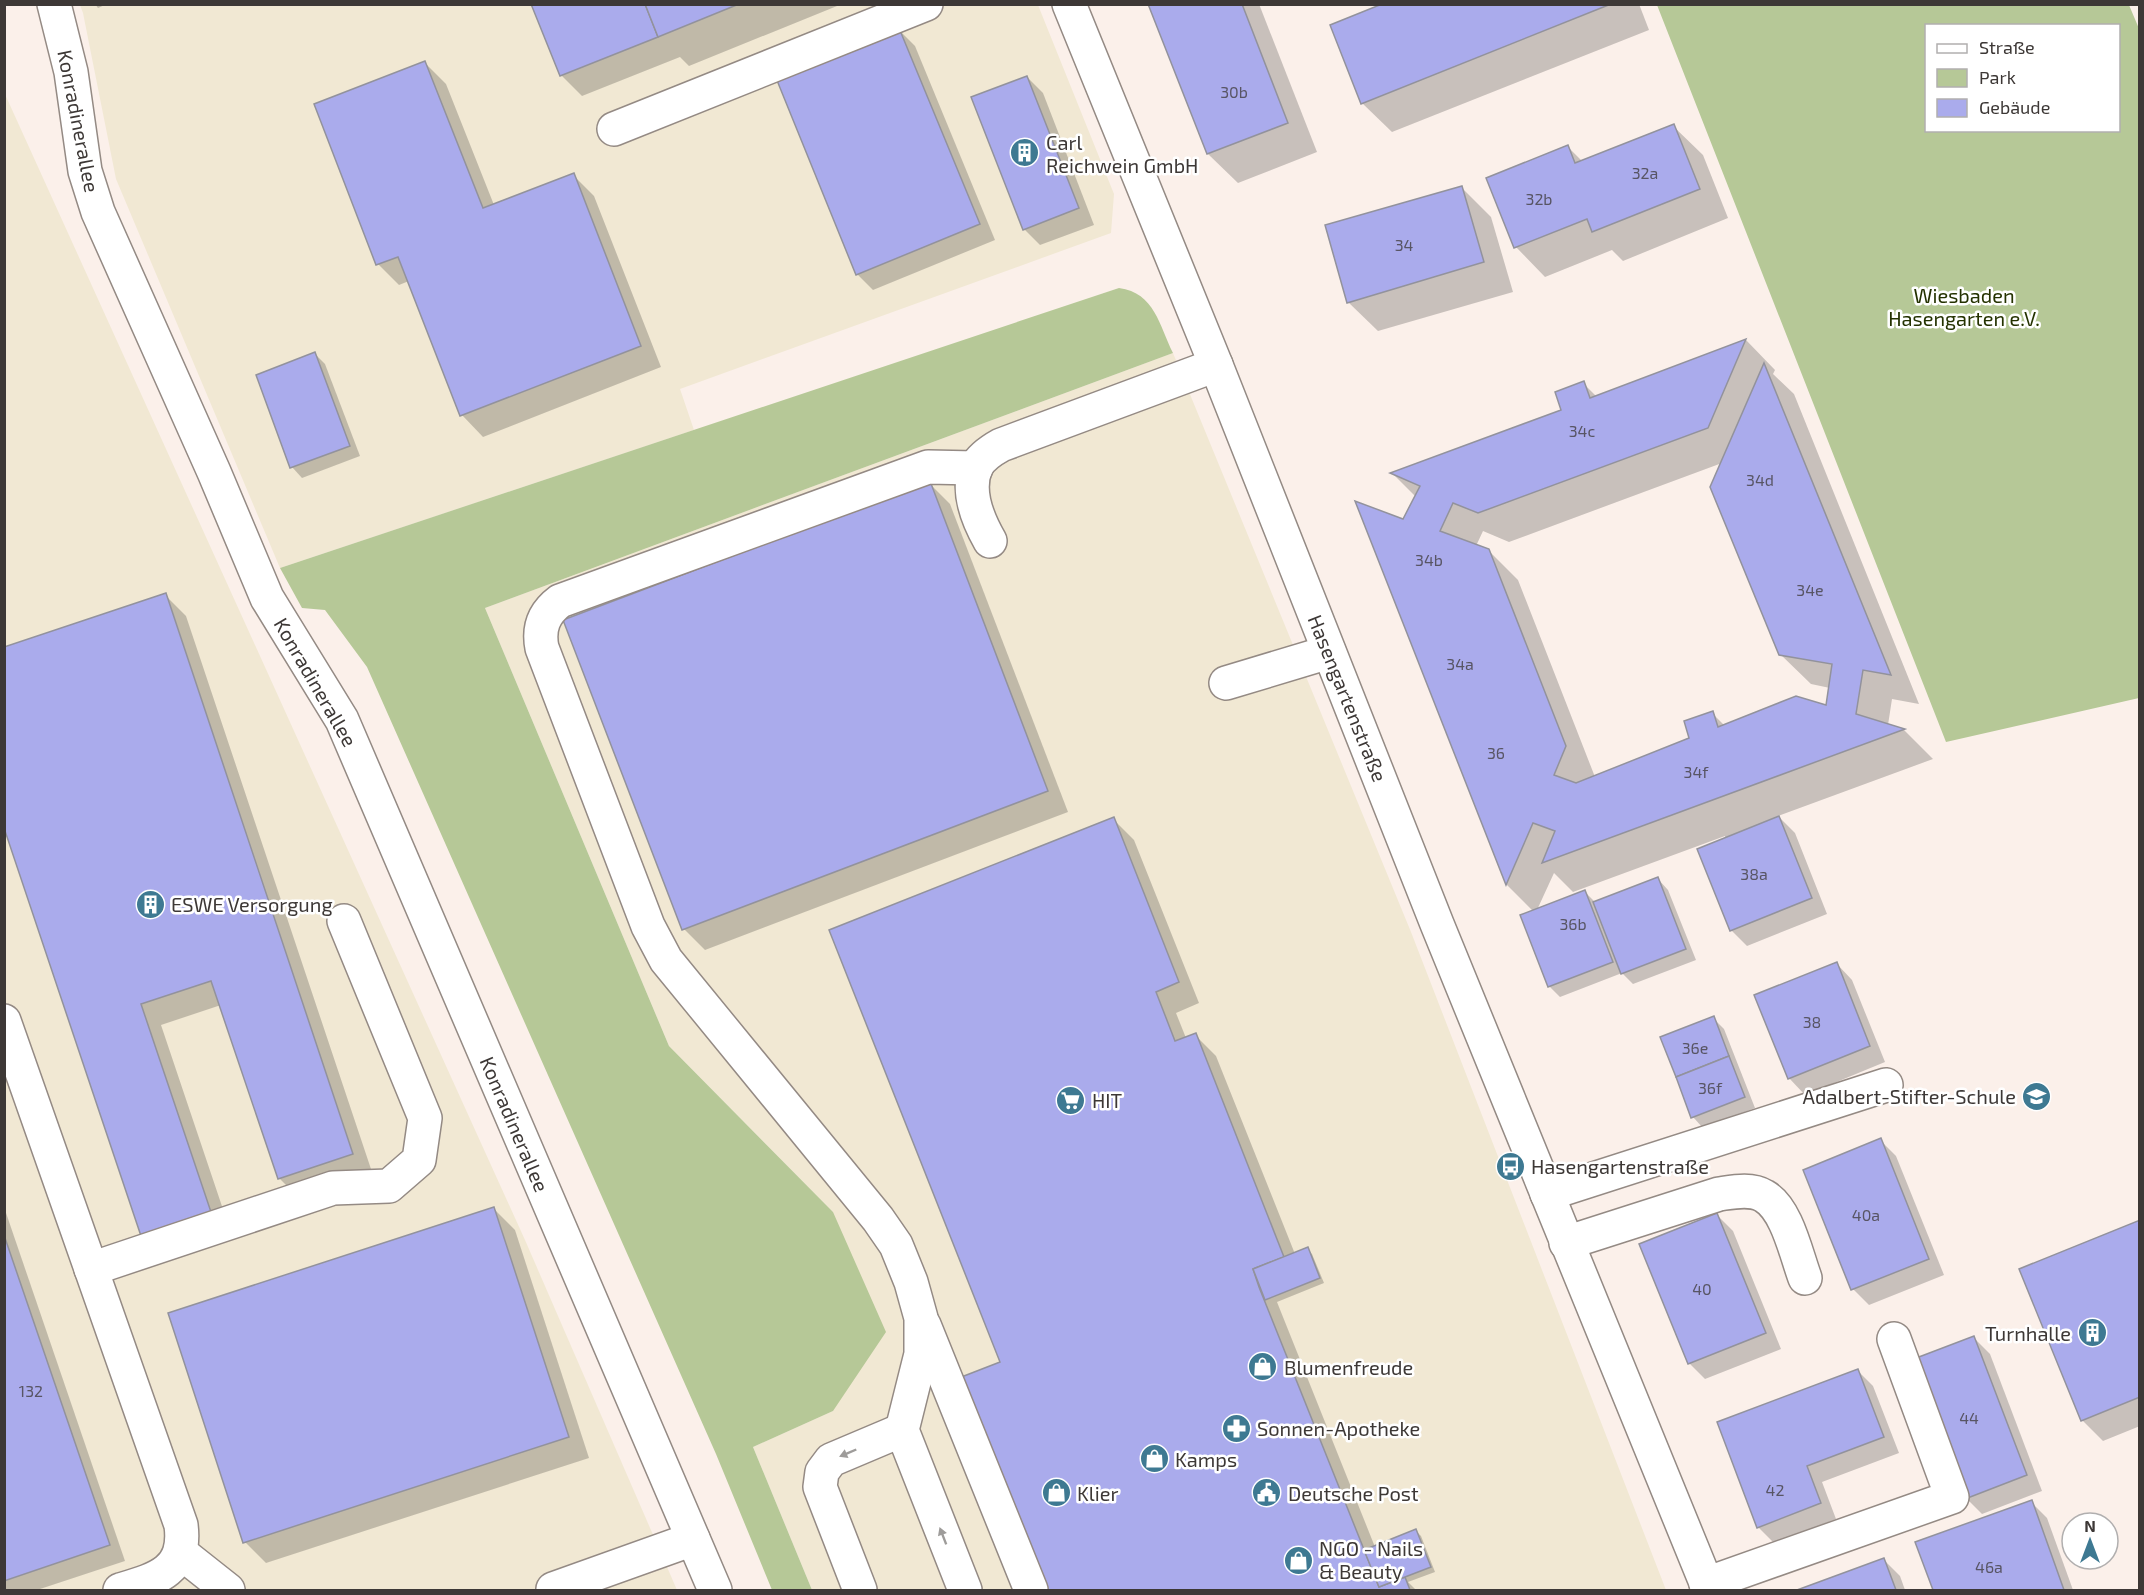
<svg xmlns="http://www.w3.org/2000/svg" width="2144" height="1595" viewBox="0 0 2144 1595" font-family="'Exo 2',sans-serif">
	<rect width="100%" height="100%" fill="#fbf0ea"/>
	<g fill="#f1e8d3">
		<path d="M80,5H1038L1114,194L1111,233L680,389L694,430L280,568L116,179L83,13Z"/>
		<path d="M4,92L525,1240L677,1590H5Z"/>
		<path d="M1173,353L1411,932L1666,1590H812L753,1447L833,1411V1212L669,1046L485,608Z"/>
	</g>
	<g fill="#b6c897" fill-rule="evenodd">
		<path d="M1657,5H2129L2140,31L2139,698L1946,742ZM1926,26H2118V130H1926Z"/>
		<path d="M1119,288C1155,293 1159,325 1173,353L485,608L669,1046L833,1212L886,1332L833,1411L753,1447L812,1590H772L716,1454L367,667L325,610L302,608L280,568Z"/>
	</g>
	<g fill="#0003" fill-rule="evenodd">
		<path d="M95,4H107L98,8Z"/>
		<path d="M532,4H842L689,66L680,57L582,96L561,75Z"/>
		<path d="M1150,4H1259L1317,152L1238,183L1208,154Z"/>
		<path d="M1387,4H1639L1649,30L1392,132L1362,103Z"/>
		<path d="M899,30L915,46L995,240L873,290L857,274Z"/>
		<path d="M425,63L446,84L494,205L573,175L594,196L661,367L483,437L462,415L409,281L399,285L378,264Z"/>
		<path d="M1027,77L1043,93L1094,225L1040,245L1024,229Z"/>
		<path d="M1673,126L1703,155L1728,218L1623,261L1612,250L1545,277L1516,247L1568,147L1583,162Z"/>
		<path d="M1461,187L1491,217L1513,292L1378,331L1348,302Z"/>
		<path d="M1746,340L1775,370L1773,374L1794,394L1919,704L1892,699L1888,725L1904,730L1933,759L1778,816L1795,833L1827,914L1747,946L1731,930L1725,836L1573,892L1554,873L1537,910L1585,892L1596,903L1658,879L1668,890L1696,960L1633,984L1622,973L1560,997L1549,986L1534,912L1507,885L1357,504L1404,520L1416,497L1392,473L1563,411L1583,383L1597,397ZM1722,463L1780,654L1811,684L1830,688L1827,707L1725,726L1712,713L1691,739L1595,777L1518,580L1488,550L1476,546L1483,531L1509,542Z"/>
		<path d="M315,354L325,364L360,456L302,478L292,467Z"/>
		<path d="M929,483L950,504L1068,812L705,950L684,929Z"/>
		<path d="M165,595L186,616L373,1175L300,1199L279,1178L221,1005L161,1025L231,1233L164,1256L4,823Z"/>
		<path d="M1113,819L1134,840L1199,1003L1176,1013L1186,1038L1195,1035L1216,1056L1295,1254L1307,1249L1312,1254L1324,1283L1277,1302L1375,1547L1416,1531L1421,1536L1435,1572L1408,1582L1416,1590H1015L1002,1362Z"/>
		<path d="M1836,963L1852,980L1885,1062L1805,1095L1789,1078Z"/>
		<path d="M1713,1018L1724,1029L1755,1108L1703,1128L1693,1117Z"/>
		<path d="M1880,1140L1896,1156L1944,1275L1869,1305L1853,1289Z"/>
		<path d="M4,1207L125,1561L37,1590H4Z"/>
		<path d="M494,1209L515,1230L589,1458L266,1563L245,1542Z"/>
		<path d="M1717,1215L1733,1231L1781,1349L1705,1379L1689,1363Z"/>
		<path d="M2140,1222V1426L2103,1441L2082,1420Z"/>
		<path d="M1974,1338L1990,1354L2042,1491L1982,1514L1966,1498Z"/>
		<path d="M1857,1370L1873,1386L1899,1453L1822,1482L1836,1519L1774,1543L1758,1527Z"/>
		<path d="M2031,1502L2047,1518L2073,1590H1934L1917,1542Z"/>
		<path d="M1884,1560L1900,1576L1905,1590H1801Z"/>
	</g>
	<g fill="#aaabec" stroke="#92929c" stroke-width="1.5">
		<path d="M531,4H645L658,37L560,76Z"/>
		<path d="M645,4H739L658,37Z"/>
		<path d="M1148,4H1242L1288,123L1207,154Z"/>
		<path d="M1382,4H1611L1361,104L1330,25Z"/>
		<path d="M899,28L980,224L856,275L776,78Z"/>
		<path d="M425,61L483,208L574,173L641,346L460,416L398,257L376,265L314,104Z"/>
		<path d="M1027,76L1079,208L1023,230L971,97Z"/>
		<path d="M1674,124L1700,189L1592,232L1587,219L1514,248L1486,178L1568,145L1575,163Z"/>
		<path d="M1462,186L1484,262L1347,303L1325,225Z"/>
		<path d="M1746,339L1708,428L1478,513L1453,503L1440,531L1489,549L1566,746L1554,775L1576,783L1689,738L1684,721L1713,711L1718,727L1796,696L1826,705L1832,664L1779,655L1710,487L1764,363L1891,675L1863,670L1856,714L1905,729L1542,863L1555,831L1533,823L1506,885L1355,501L1403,519L1420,486L1390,473L1561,410L1555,392L1584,381L1590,398Z"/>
		<path d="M315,352L350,446L290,468L256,375Z"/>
		<path d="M930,481L1048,791L682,930L563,620Z"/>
		<path d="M166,593L353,1154L278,1179L211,981L141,1004L211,1212L141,1236L4,828V647Z"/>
		<path d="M1779,816L1812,898L1730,931L1697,849Z"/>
		<path d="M1114,817L1179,982L1156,992L1175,1041L1196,1033L1284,1257L1253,1269L1259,1287L1379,1587L1405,1577L1410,1590H1013L933,1388L1000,1362L829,930Z"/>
		<path d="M1658,877L1686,949L1621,974L1593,902Z"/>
		<path d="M1585,890L1613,962L1548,987L1520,915Z"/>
		<path d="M1837,962L1870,1046L1788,1079L1754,995Z"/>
		<path d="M1714,1016L1729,1056L1676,1077L1660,1037Z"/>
		<path d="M1729,1056L1745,1097L1691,1118L1676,1077Z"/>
		<path d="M1881,1138L1929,1259L1851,1290L1803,1170Z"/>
		<path d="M494,1207L569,1437L243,1543L168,1313Z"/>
		<path d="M1717,1213L1766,1333L1688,1364L1639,1244Z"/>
		<path d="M2140,1220V1397L2081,1421L2019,1269Z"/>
		<path d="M4,1235L110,1545L4,1581Z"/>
		<path d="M1308,1247L1320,1278L1265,1300L1253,1269Z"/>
		<path d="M1974,1336L2027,1475L1965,1499L1911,1360Z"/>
		<path d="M1858,1369L1884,1437L1807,1466L1821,1503L1757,1528L1717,1422Z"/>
		<path d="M2032,1500L2064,1590H1933L1915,1542Z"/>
		<path d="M1416,1529L1431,1567L1379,1587L1364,1550Z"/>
		<path d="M1884,1558L1896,1590H1797Z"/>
	</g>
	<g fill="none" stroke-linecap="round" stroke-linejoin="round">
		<defs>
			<g id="minor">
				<path d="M54,4L71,72L85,171L98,212L214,472L267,598L342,720L715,1590"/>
				<path d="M1069,4L1216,365L1437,924L1709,1590"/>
				<path d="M614,129L926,4"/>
				<path d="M990,541C978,520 966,491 976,467C981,457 992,450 1001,445L1216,365"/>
				<path d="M1226,683L1329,652"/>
				<path d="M4,1021L181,1525C187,1571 157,1579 120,1590"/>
				<path d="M1547,1194L1886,1085"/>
				<path d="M1566,1243L1719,1194C1733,1192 1751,1188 1764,1196C1787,1209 1796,1254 1805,1278"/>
				<path d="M91,1269L333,1188L389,1186L419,1160L425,1118L344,921"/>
				<path d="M924,1325L1031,1590"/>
				<path d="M180,1552L228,1590"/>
				<path d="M1706,1584L1952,1497L1894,1339"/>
				<path d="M553,1589L693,1539"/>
				<path d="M860,1590L820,1487L822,1472L831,1460L902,1430"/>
				<path d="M965,1590L902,1430L921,1354V1318L911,1282L896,1245L878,1219L666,960L648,926L542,648C538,628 544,613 560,601L928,467L976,468"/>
			</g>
		</defs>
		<use href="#minor" stroke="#948a84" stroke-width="36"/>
		<use href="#minor" stroke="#fff" stroke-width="33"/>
	</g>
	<defs><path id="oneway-solid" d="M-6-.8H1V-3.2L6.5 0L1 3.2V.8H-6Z" transform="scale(1.5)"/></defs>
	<g fill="#9e9c9a">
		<use href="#oneway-solid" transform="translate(848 1453) rotate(157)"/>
		<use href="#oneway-solid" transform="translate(943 1536) rotate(-111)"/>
	</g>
	<defs>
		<symbol id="building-disc" viewBox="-11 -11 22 22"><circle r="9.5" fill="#3e7992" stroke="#fff"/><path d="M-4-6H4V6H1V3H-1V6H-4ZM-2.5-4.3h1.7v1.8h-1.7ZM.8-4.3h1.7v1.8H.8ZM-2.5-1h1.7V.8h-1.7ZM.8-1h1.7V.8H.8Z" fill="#fff"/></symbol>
		<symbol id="school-disc" viewBox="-11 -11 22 22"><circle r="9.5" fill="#3e7992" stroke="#fff"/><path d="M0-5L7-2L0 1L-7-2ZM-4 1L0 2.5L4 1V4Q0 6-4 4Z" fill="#fff"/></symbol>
		<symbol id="supermarket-disc" viewBox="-11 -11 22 22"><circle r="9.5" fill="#3e7992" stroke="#fff"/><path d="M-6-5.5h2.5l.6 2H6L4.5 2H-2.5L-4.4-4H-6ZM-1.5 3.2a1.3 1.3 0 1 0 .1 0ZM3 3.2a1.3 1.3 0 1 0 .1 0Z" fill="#fff"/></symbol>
		<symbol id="bus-disc" viewBox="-11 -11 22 22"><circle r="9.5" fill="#3e7992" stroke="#fff"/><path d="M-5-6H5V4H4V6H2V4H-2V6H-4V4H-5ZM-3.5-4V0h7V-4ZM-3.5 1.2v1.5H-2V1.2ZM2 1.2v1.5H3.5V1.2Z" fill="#fff"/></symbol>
		<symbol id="shop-disc" viewBox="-11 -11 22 22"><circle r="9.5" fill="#3e7992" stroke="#fff"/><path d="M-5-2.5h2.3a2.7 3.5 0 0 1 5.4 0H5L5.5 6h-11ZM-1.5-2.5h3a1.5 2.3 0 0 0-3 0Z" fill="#fff"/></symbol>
		<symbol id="pharmacy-disc" viewBox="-11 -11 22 22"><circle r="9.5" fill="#3e7992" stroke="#fff"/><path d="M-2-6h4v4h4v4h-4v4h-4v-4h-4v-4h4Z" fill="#fff"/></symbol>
		<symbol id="civic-disc" viewBox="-11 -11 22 22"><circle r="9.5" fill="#3e7992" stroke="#fff"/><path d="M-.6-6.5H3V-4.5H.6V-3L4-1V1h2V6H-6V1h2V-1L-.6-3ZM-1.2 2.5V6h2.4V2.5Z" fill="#fff"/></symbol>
	</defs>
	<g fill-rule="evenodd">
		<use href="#building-disc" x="1008" y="136" width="33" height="33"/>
		<use href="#building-disc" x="134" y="888" width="33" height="33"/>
		<use href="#school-disc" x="2020" y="1080" width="33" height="33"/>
		<use href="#supermarket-disc" x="1054" y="1084" width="33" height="33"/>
		<use href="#bus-disc" x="1494" y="1150" width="33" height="33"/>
		<use href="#building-disc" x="2076" y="1316" width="33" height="33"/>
		<use href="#shop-disc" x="1246" y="1350" width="33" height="33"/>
		<use href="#pharmacy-disc" x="1220" y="1412" width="33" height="33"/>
		<use href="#shop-disc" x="1138" y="1442" width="33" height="33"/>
		<use href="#shop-disc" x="1040" y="1476" width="33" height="33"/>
		<use href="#civic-disc" x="1250" y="1476" width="33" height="33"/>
		<use href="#shop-disc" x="1282" y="1544" width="33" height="33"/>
	</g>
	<g text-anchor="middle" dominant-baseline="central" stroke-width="5" stroke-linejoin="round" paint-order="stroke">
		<g font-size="16" fill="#585564">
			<text x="1234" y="91">30b</text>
			<text x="1645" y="172">32a</text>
			<text x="1539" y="198">32b</text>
			<text x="1404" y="244">34</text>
			<text x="1582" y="430">34c</text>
			<text x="1760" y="479">34d</text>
			<text x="1429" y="559">34b</text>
			<text x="1810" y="589">34e</text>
			<text x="1460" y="663">34a</text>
			<text x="1496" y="752">36</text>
			<text x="1696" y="771">34f</text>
			<text x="1754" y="873">38a</text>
			<text x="1573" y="923">36b</text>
			<text x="1812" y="1021">38</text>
			<text x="1695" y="1047">36e</text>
			<text x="1710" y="1087">36f</text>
			<text x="1866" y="1214">40a</text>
			<text x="1702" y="1288">40</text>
			<text x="31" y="1390">132</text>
			<text x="1969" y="1417">44</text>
			<text x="1775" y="1489">42</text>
			<text x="1989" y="1566">46a</text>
		</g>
		<g font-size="20" fill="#3d3836" stroke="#fff">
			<text transform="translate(79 121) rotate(79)">Konradinerallee</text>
			<text transform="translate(316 682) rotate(60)">Konradinerallee</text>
			<text transform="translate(1348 698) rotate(68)">Hasengartenstraße</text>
			<text transform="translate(515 1124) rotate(67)">Konradinerallee</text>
		</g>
		<g font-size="20" fill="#3d3836" stroke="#fff" text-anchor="start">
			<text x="1046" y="142">Carl<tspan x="1046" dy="23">Reichwein GmbH</tspan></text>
			<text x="171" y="904">ESWE Versorgung</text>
			<text x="2016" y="1096" text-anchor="end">Adalbert-Stifter-Schule</text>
			<text x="1092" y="1100">HIT</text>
			<text x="1531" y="1166">Hasengartenstraße</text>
			<text x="2071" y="1333" text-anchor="end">Turnhalle</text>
			<text x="1284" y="1367">Blumenfreude</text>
			<text x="1257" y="1428">Sonnen-Apotheke</text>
			<text x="1175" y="1459">Kamps</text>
			<text x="1077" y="1493">Klier</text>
			<text x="1288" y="1493">Deutsche Post</text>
			<text x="1319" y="1548">NGO - Nails<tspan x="1319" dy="23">&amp; Beauty</tspan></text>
		</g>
		<g font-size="20" fill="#243200" stroke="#fff">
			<text x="1964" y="295">Wiesbaden<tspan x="1964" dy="23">Hasengarten e.V.</tspan></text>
		</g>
	</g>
	<rect width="2144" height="1595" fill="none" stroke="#3d3836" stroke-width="12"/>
	<rect x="1925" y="24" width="195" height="108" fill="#ffffff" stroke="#b1afaf" stroke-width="1.5"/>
	<rect x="1937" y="44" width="30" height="9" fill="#ffffff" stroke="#b1afaf" stroke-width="1.5"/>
	<text x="1979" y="54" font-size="18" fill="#3d3836">Straße</text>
	<rect x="1937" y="69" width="30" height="18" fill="#b6c897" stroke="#b1afaf" stroke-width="1.5"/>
	<text x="1979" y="84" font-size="18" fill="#3d3836">Park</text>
	<rect x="1937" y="99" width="30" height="18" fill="#aaabec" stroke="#b1afaf" stroke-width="1.5"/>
	<text x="1979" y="114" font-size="18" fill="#3d3836">Gebäude</text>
	<g transform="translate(2090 1541)"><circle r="28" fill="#ffffff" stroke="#b1afaf" stroke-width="1.5"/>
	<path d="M0-4.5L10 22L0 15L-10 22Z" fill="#3e7992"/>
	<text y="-9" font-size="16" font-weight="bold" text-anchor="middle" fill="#3d3836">N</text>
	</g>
</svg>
